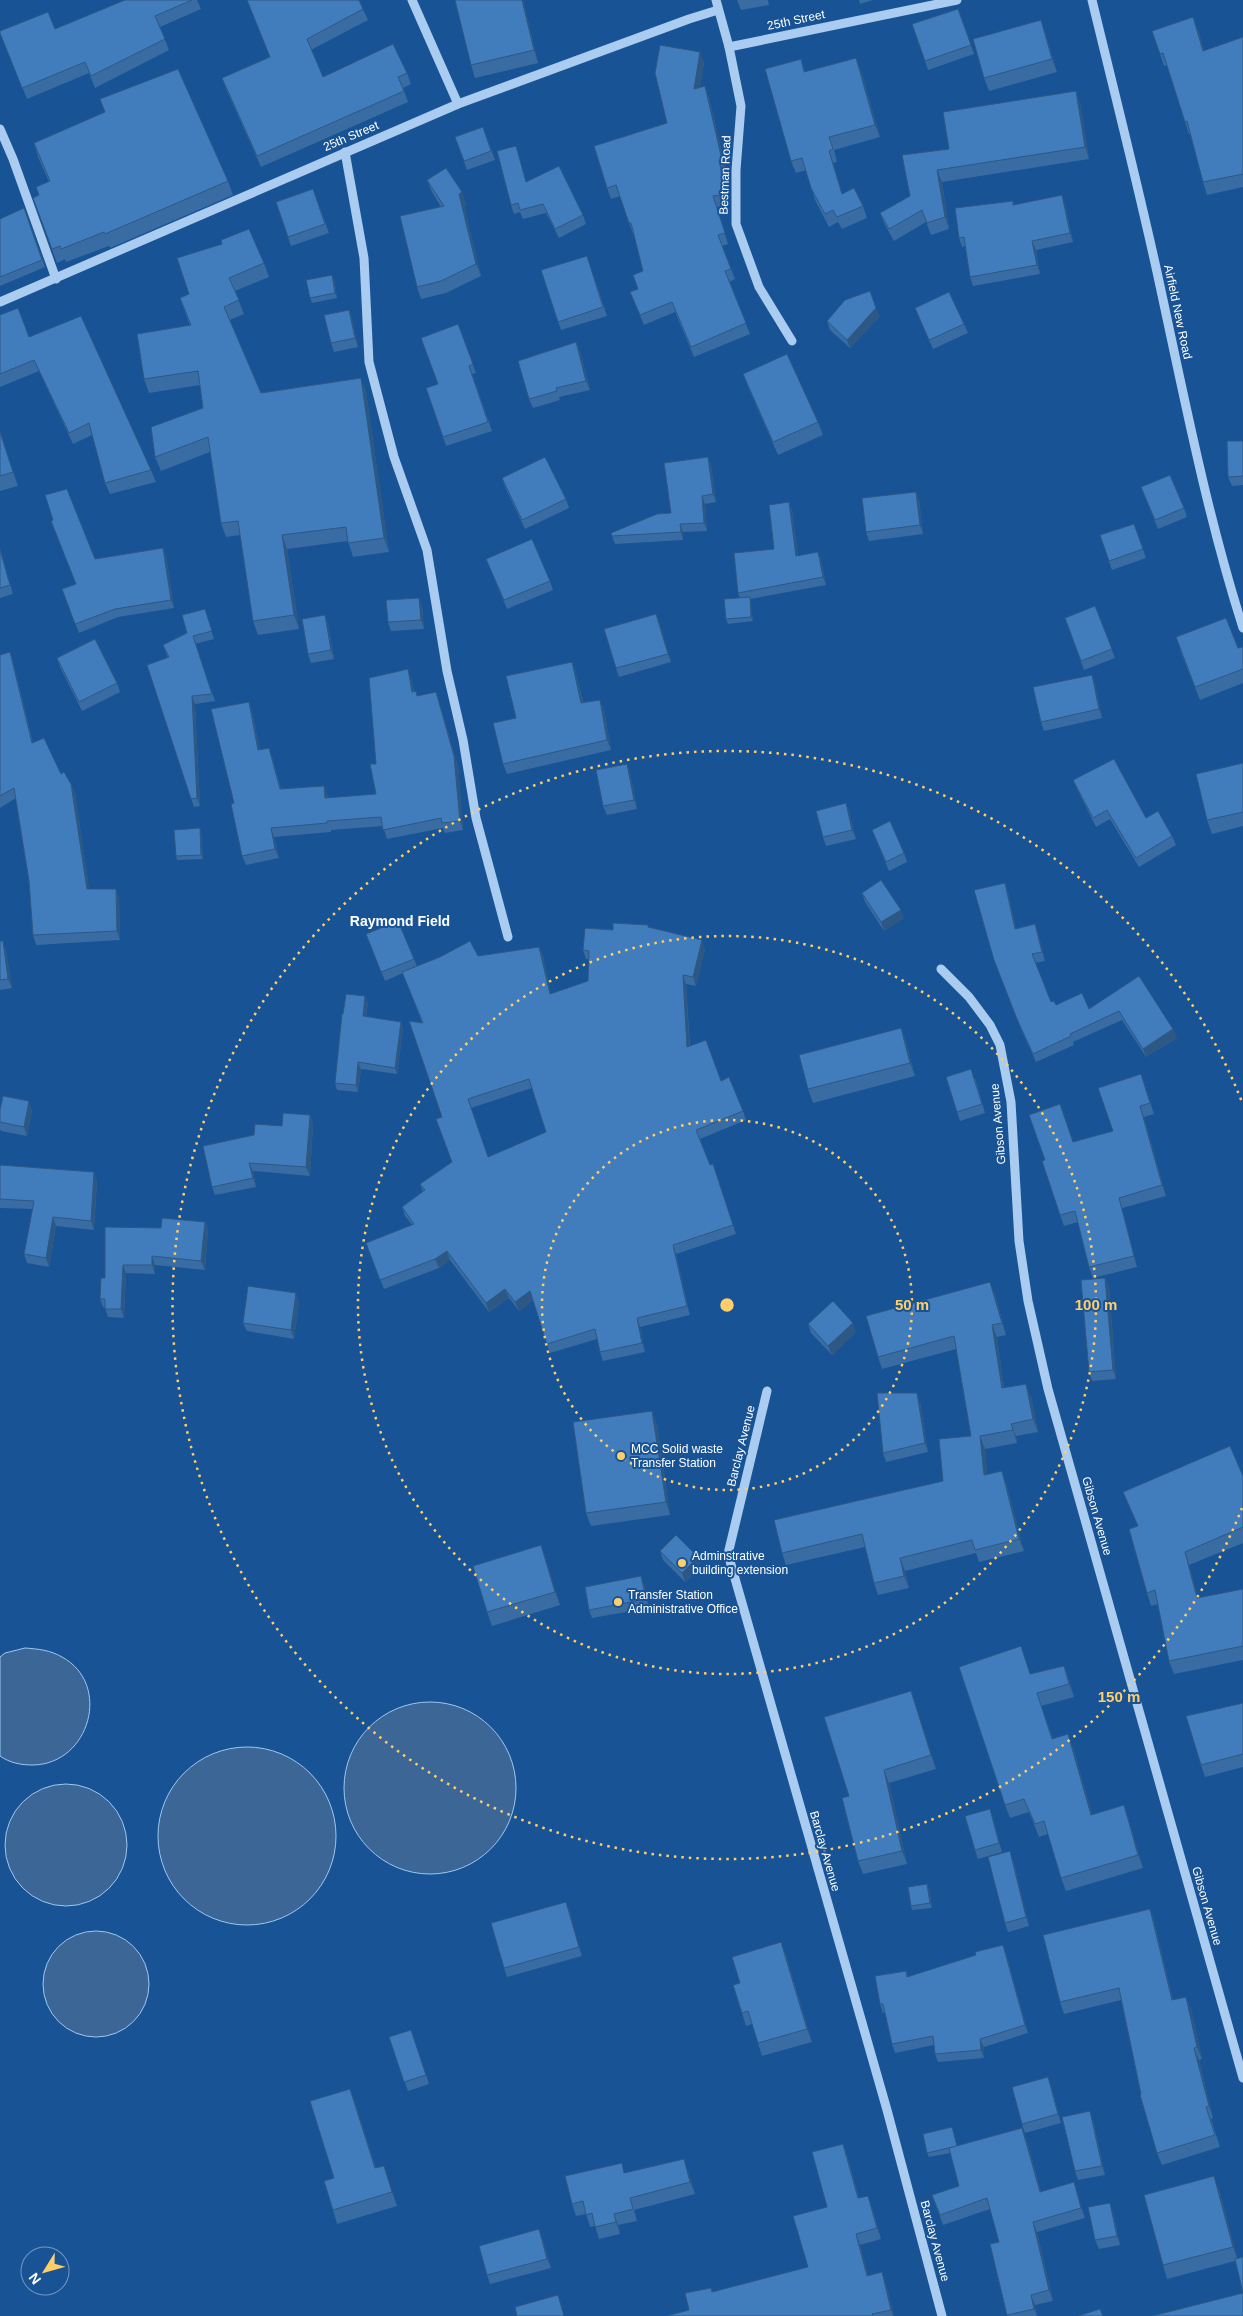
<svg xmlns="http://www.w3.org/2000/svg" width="1243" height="2316" viewBox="0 0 1243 2316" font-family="Helvetica,sans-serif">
	<rect width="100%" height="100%" fill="#185395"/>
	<g fill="#3b6695" stroke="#9cc8f3">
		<path d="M25,1648C38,1649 50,1650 62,1657C112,1684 90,1764 33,1765C21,1765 10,1763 0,1756V1657L5,1653Z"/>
		<circle cx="430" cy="1788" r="86"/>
		<circle cx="247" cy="1836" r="89"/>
		<circle cx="66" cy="1845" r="61"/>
		<circle cx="96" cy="1984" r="53"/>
	</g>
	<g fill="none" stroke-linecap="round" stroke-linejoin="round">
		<g stroke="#aaccf0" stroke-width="9">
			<path d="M412,0L458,104"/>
			<path d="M716,0L729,47L741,106L736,170V224L759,287L792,341"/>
			<path d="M1092,0C1114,91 1137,181 1157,272C1183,391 1206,512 1243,628"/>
			<path d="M729,47L957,0"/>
			<path d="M0,129L13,159L56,279"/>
			<path d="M345,152L364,258L369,362L394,457L427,550L447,671L463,740L476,818L508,937"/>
			<path d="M0,302L458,104L689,19L718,10"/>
			<path d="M941,969L969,997L990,1025L1000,1045L1011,1102L1019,1241L1028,1301L1048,1389L1243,2078"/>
			<path d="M767,1391L728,1554L887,2110L942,2316"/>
		</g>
	</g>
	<g fill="#386ca2" fill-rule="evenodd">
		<path d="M125,0H197L201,9L160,27L169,50L95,88L89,73L27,99L0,33L55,29Z"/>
		<path d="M455,0H523L538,63L475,78L471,65Z"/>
		<path d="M737,0H768L769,5L741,10Z"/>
		<path d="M859,0H873L860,4Z"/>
		<path d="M363,9L368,20L311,50L323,77L407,73L411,84L403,88L408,102L261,167L226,89L222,78L269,57Z"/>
		<path d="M958,9L974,54L928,70L912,24Z"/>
		<path d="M1198,30L1204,51L1243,37V187L1207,195L1203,182L1190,134H1189L1185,122L1167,65L1164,66L1152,31Z"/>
		<path d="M1045,33L1057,72L989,91L984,78Z"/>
		<path d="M801,59L805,72L861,70L880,137L834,150L837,162L833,163L842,194L863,206L867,218L842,229L838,222L829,227L815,200L806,170L796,173L791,161Z"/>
		<path d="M704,62L700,87L709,97L726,170L723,171L730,204L717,207L728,244L722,246L735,279L729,282L750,334L694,357L675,312L644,325L630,292L638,289L643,271L634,233L633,234L620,196L611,199L607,188L667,123Z"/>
		<path d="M100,99L228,181L233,195L110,248L109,246L66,262L65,259L57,263L33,198L39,195L49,182L38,157L34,143L105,112Z"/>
		<path d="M1080,103L1089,159L942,182L949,229L931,235L926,222L894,241L885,225L880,213L910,196L949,149Z"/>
		<path d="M483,127L495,160L467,170L455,137Z"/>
		<path d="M516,146L526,182L583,215L586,224L559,238L546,213L523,219L520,212L514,214L511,205Z"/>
		<path d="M427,180L462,192L466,205L464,206L481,276L446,293L421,299L417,287L441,207L432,192Z"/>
		<path d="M313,189L329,233L291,246L276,202Z"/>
		<path d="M1013,201L1014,205L1065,204L1073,242L1036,250L1040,274L973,286L970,277L965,246L962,247L959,238Z"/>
		<path d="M24,208L45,267L0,286V219Z"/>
		<path d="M177,258L264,263L269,277L235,291L244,314L230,320L261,393L361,378L366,392L389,552L353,557L348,541L287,549L299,629L258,635L253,621L240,535L226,537L221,523L210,452L161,471L155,457L203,408L200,385L149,393L144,379L190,326L180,298L189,294Z"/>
		<path d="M590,265L607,316L561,330L558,322Z"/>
		<path d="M334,279L337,298L312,303L310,298Z"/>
		<path d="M915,308L964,324L968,333L933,349Z"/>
		<path d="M349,310L352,319L358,347L334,352L331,343Z"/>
		<path d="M0,315L29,337L151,470L156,482L110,494L105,483L92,435L73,444L39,371L0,387Z"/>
		<path d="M880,316L850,348L830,330L827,321Z"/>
		<path d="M458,324L476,373L472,374L492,431L446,446L426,388L438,384Z"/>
		<path d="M576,342L580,351L590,390L559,397L560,400L533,408L529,399Z"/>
		<path d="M743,374L818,422L823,435L778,455L748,387Z"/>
		<path d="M0,432L18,486L0,491Z"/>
		<path d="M1243,441V485L1232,486L1228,477Z"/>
		<path d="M708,457L711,465L716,502L705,504L707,531L683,532V540L615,544L612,536L671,513Z"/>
		<path d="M502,478L566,499L569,508L525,529L505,487Z"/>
		<path d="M1141,487L1184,508L1187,517L1158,529Z"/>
		<path d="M916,492L919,500L923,534L869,541L866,532Z"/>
		<path d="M789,502L792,510L798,556L818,552L821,560L826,585L750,599L753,621L728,624L726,619L740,598L738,593L774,549Z"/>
		<path d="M1134,524L1146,558L1112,570L1100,535Z"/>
		<path d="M0,548L13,594L0,598Z"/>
		<path d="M163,548L166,556L174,608L118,617L79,633L62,589L76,584L95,559Z"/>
		<path d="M486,559L550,581L553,590L507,609Z"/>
		<path d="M419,598L422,606L424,629L391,631L388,622Z"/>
		<path d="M1095,606L1115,658L1084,670L1065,618Z"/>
		<path d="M205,609L214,639L195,644L215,701L195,704L200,806L194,807L147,665L168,658L163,645L187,633Z"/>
		<path d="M656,614L671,662L619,677L616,668Z"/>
		<path d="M325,615L328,624L334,659L311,663L308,654Z"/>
		<path d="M1243,647V683L1200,700L1180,650L1238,648Z"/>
		<path d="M10,652L13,661L33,743L71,784L75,793L89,889H116L119,899L120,940L36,945L33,935L29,881L16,798L0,808V758Z"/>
		<path d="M57,658L117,683L120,692L82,711L60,667Z"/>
		<path d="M572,662L576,673L583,702L600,700L604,710L611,750L507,774L503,764L516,718Z"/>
		<path d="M1092,675L1095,684L1102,718L1044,731L1041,722Z"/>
		<path d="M411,678L414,691L418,696L439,702L458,766L463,830L445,833L443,828L387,839L383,826L331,830V832L274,837L279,858L246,865L242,856L234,803L252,711L260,750L272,757L281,789L324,786L328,798L376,794V764Z"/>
		<path d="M1243,763V826L1212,834L1207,820Z"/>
		<path d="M630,772L637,809L607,815L603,806Z"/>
		<path d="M1073,780L1146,818L1172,836L1176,845L1139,867L1110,819L1096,827L1077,789Z"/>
		<path d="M846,803L849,812L856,839L826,846L823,837Z"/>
		<path d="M200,828L201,833L203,859L177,860L176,856Z"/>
		<path d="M872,830L904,853L907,862L889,871Z"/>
		<path d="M1005,883L1008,892L1016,929L1035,924L1038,933L1045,961L1035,963L1051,1002L1056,1005L1089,1009L1139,976L1177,1038L1146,1057L1122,1020L1073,1042L1074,1045L1036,1062L1020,1027L994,960Z"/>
		<path d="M862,893L904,918L884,931L865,902Z"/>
		<path d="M649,927L705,949L696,986L686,984L690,1046L721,1081L743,1111L746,1120L700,1139L710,1165L713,1164L736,1234L676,1254L690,1315L640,1327L645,1352L603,1361L600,1352L597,1339L550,1353L533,1300L519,1311L509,1298L489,1312L450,1260L439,1268L384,1289L366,1243L412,1225L405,1216L402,1207L423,1192L420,1184L452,1162L422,1023L403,973L385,981L366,934L414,959L417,966L539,947L543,956L551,994L588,981L589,959H586L583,950L613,930ZM532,1088L546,1132L488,1157L471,1108Z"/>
		<path d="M0,941L6,950L12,988L0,990Z"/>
		<path d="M365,996L368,1003L366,1017L401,1022L403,1029L397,1074L361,1069L358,1092L337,1090L335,1083L343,1014Z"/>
		<path d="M901,1028L906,1042L915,1076L813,1103L808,1089Z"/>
		<path d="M1141,1074L1154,1114L1144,1117L1166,1196L1122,1208L1137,1267L1093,1278L1089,1267L1078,1222L1064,1226L1060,1215L1045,1160L1073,1142L1113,1131Z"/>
		<path d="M975,1078L985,1113L960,1121L957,1112Z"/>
		<path d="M0,1110H32L27,1136L1,1131L0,1129Z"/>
		<path d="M310,1115L313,1124L310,1176L253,1171L256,1187L215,1195L212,1187L254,1135L282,1126Z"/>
		<path d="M0,1165L97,1180L94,1230L56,1226L49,1267L27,1263L24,1254L33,1209L0,1208Z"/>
		<path d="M205,1222L208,1230L205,1270L155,1265V1274L126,1273L124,1318L108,1317L105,1308L103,1307L100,1299L105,1278L161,1228Z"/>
		<path d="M1105,1278L1109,1287L1116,1379L1092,1381L1089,1372Z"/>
		<path d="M995,1294L1006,1335L997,1337L1004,1388L1031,1396L1038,1432L1016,1436L1017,1443L985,1449L987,1474L1006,1483L1024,1551L979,1562L976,1553L905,1571L909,1588L878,1595L874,1583L865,1547L786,1565L782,1553L943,1481L971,1436L956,1349L882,1369L878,1357Z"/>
		<path d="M299,1302L294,1339L247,1331L243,1323Z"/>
		<path d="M808,1324L856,1332L832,1355L811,1333Z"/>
		<path d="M920,1402L928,1452L886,1462L883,1453Z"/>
		<path d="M657,1424L670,1515L591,1526L586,1513Z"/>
		<path d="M1243,1476V1543L1189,1565L1198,1598L1243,1589V1660L1174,1674L1169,1661L1158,1604L1151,1606L1147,1593L1138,1526L1123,1492Z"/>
		<path d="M541,1545L560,1605L492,1626L487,1612Z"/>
		<path d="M660,1551L701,1566L685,1582L663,1560Z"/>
		<path d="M641,1576L644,1585L649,1608L592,1618L589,1610Z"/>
		<path d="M1064,1666L1069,1679L1074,1697L1041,1706L1053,1739L1073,1747L1092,1814L1128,1818L1143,1868L1066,1891L1061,1878L1048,1834L1039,1837L1029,1812L1010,1818L1005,1805L1031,1674Z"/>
		<path d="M911,1691L936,1769L889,1783L907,1864L863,1874L858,1861L849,1796Z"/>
		<path d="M1243,1703V1767L1205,1777L1201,1765Z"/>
		<path d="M993,1818L1002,1852L978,1859L975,1850Z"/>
		<path d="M1013,1860L1029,1926L1008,1932L1005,1923Z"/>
		<path d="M929,1888L932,1908L912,1910L911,1906Z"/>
		<path d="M566,1902L582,1956L507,1977L504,1968Z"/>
		<path d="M1150,1909L1154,1921L1173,2000L1191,2009L1202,2059L1199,2060L1213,2118L1211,2119L1220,2147L1162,2165L1157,2153L1141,2094L1121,2000L1064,2014L1060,2002Z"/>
		<path d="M781,1942L786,1956L812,2042L762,2056L752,2024L746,2026L742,2013L740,1983Z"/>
		<path d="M1006,1953L1028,2033L984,2047V2058L938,2062L935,2054L934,2045L895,2053L892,2044L885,2012L883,2013L880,2004L906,1971L908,1977Z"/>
		<path d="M411,2030L429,2084L408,2091L389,2037Z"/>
		<path d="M1048,2077L1051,2086L1061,2123L1025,2133L1022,2124Z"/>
		<path d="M350,2089L376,2168L384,2166L397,2206L337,2224L333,2210L334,2178Z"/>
		<path d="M1093,2120L1105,2175L1078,2180L1075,2171Z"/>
		<path d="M952,2127L957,2146L1026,2138L1041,2192L1074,2182L1085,2218L1037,2232L1053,2301L1035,2305L1037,2316H1007L990,2244L999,2242L990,2209L943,2225L932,2195L959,2186L950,2153L929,2157L927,2153Z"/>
		<path d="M847,2155L859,2198L872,2207L881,2239L860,2245L868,2275L886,2284L894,2316H666L689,2310L711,2288L713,2292L808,2267L827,2207Z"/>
		<path d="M688,2171L695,2194L634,2210L637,2221L618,2225L620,2234L599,2239L595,2226L590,2227L586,2214L576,2216L572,2204L625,2173Z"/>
		<path d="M1219,2189L1237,2258L1235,2261L1167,2279L1163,2265Z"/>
		<path d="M1113,2212L1120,2245L1099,2249L1095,2240Z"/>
		<path d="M542,2238L551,2268L490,2284L487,2275Z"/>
	</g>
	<g fill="#2e5884">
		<path d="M522,0H523L538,63L534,50Z"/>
		<path d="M1193,17L1198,30L1208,63L1203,51Z"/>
		<path d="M1041,20L1057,72L1052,59Z"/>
		<path d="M700,52L704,62L698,99L694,89Z"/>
		<path d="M856,58L861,70L880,137L875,125Z"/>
		<path d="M705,86L709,97L726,170L722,160Z"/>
		<path d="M1076,91L1080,103L1089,159L1085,147Z"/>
		<path d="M516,146L519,155L529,191L526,182Z"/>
		<path d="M829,151L833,163L846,206L842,194Z"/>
		<path d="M719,160L723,171L730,204L726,194Z"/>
		<path d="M937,170L942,182L949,229L945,217Z"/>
		<path d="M462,192L466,205L464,206L481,276L476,264L459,194Z"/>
		<path d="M1062,195L1065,204L1073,242L1070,233Z"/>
		<path d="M1032,241L1036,250L1040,274L1037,265Z"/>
		<path d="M332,275L334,279L337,298L335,293Z"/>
		<path d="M876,308L880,316L850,348L847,340Z"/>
		<path d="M349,310L352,319L358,347L355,338Z"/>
		<path d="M576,342L580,351L590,390L586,381Z"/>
		<path d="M361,378L366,392L389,552L384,538Z"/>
		<path d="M0,432L4,443L18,486L13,472Z"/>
		<path d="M708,457L711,465L716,502L713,494Z"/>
		<path d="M916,492L919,500L923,534L920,525Z"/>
		<path d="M702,496L705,504L707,531L704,523Z"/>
		<path d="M789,502L792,510L799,564L796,556Z"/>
		<path d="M680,524L683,532V540L681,532Z"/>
		<path d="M282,535L287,549L299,629L294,615Z"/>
		<path d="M163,548L166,556L174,608L171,600Z"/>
		<path d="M818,552L821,560L826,585L823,577Z"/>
		<path d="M750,597L751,601L753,621L751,617Z"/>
		<path d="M419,598L422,606L424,629L421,620Z"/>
		<path d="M656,614L660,623L671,662L668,654Z"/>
		<path d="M325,615L328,624L334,659L331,650Z"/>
		<path d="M10,652L13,661L35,753L32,743Z"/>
		<path d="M572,662L576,673L585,714L581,703Z"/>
		<path d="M408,669L411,678L416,701L412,692Z"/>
		<path d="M1092,675L1095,684L1102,718L1099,709Z"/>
		<path d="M436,692L458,766L463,830L460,821Z"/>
		<path d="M192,696L195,704L200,806L197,798Z"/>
		<path d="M600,700L604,710L611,750L607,740Z"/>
		<path d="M249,702L252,711L262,760L258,750Z"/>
		<path d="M269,748L272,757L283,799L280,789Z"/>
		<path d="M627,764L630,772L637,809L634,800Z"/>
		<path d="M71,784L75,793L91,899L87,889Z"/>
		<path d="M324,786L328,796L329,807L325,798Z"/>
		<path d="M846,803L849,812L856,839L852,830Z"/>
		<path d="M200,828L201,833L203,859L201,855Z"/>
		<path d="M271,828L274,837L279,858L275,849Z"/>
		<path d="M1005,883L1008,892L1018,937L1015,929Z"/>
		<path d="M116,889L119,899L120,940L117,931Z"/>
		<path d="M901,910L904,918L884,931L881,922Z"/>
		<path d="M1035,924L1038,933L1045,961L1042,952Z"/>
		<path d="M702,940L705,949L696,986L693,977Z"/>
		<path d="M3,941L6,950L12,988L8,979Z"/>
		<path d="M539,947L543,956L553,1003L550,994Z"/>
		<path d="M683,975L686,984L690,1056L687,1047Z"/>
		<path d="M365,996L368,1003L365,1023L363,1016Z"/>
		<path d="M401,1022L403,1029L397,1074L395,1068Z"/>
		<path d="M901,1028L906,1042L915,1076L910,1063Z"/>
		<path d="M1173,1029L1177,1038L1146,1057L1143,1049Z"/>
		<path d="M358,1062L361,1069L358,1092L356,1085Z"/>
		<path d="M29,1101L32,1110L27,1136L24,1127Z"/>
		<path d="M1140,1106L1144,1117L1166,1196L1162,1185Z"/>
		<path d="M310,1115L313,1124L310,1176L306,1167Z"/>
		<path d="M249,1163L253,1171L256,1187L253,1178Z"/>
		<path d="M94,1172L97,1180L94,1230L91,1221Z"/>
		<path d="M1119,1198L1122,1208L1137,1267L1134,1256Z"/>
		<path d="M53,1217L56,1226L49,1267L46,1258Z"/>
		<path d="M205,1222L208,1230L205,1270L201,1261Z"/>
		<path d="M673,1245L676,1254L690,1315L687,1306Z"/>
		<path d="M447,1251L450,1260L439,1268L435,1259Z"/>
		<path d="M152,1256L155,1265V1274L152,1265Z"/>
		<path d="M123,1265L126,1273L124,1318L121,1309Z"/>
		<path d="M1105,1278L1109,1287L1116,1379L1113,1370Z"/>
		<path d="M990,1282L995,1294L1006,1335L1002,1323Z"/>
		<path d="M505,1289L509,1298L489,1312L486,1303Z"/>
		<path d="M530,1291L533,1300L519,1311L515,1302Z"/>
		<path d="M296,1293L299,1302L294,1339L291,1330Z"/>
		<path d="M637,1318L640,1327L645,1352L642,1343Z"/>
		<path d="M853,1323L856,1332L832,1355L828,1346Z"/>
		<path d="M992,1325L997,1337L1006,1401L1002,1388Z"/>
		<path d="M1026,1384L1031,1396L1038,1432L1033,1419Z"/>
		<path d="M917,1393L920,1402L928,1452L925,1443Z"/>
		<path d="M652,1411L657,1424L670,1515L666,1502Z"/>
		<path d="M1011,1424L1016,1436L1017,1443L1013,1430Z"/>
		<path d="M980,1436L985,1449L989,1487L984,1475Z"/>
		<path d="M1002,1471L1006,1483L1024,1551L1019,1539Z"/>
		<path d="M541,1545L546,1559L560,1605L555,1592Z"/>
		<path d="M1185,1552L1189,1565L1202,1611L1197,1598Z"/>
		<path d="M698,1557L701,1566L685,1582L682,1573Z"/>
		<path d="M900,1558L905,1571L909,1588L904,1576Z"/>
		<path d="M641,1576L644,1585L649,1608L646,1599Z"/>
		<path d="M1064,1666L1069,1679L1074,1697L1069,1684Z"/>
		<path d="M911,1691L916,1704L936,1769L931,1755Z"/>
		<path d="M1068,1734L1073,1747L1096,1828L1091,1815Z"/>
		<path d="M884,1770L889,1783L907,1864L902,1851Z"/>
		<path d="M1124,1805L1128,1818L1143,1868L1138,1855Z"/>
		<path d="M990,1809L993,1818L1002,1852L999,1843Z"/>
		<path d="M1010,1851L1013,1860L1029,1926L1026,1917Z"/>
		<path d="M927,1884L929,1888L932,1908L930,1903Z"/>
		<path d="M566,1902L570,1911L582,1956L579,1947Z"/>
		<path d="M1150,1909L1154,1921L1176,2012L1172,2000Z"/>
		<path d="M781,1942L786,1956L812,2042L807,2029Z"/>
		<path d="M1003,1945L1006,1953L1028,2033L1025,2025Z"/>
		<path d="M1186,1997L1191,2009L1202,2059L1197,2047Z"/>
		<path d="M980,2039L984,2047V2058L981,2050Z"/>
		<path d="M1194,2048L1199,2060L1213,2118L1209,2106Z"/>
		<path d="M1048,2077L1051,2086L1061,2123L1058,2114Z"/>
		<path d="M350,2089L355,2102L380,2181L375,2168Z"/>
		<path d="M1090,2111L1093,2120L1105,2175L1102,2166Z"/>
		<path d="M1022,2128L1026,2138L1044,2203L1040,2192Z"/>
		<path d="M843,2144L847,2155L862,2210L858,2198Z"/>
		<path d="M684,2159L688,2171L695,2194L690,2182Z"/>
		<path d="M384,2166L389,2179L397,2206L392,2192Z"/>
		<path d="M1214,2176L1219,2189L1238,2260L1233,2247Z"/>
		<path d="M1074,2182L1078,2193L1085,2218L1081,2208Z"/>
		<path d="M868,2196L872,2207L881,2239L877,2228Z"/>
		<path d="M1110,2203L1113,2212L1120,2245L1117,2236Z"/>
		<path d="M614,2214L618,2225L620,2234L616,2222Z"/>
		<path d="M1033,2222L1037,2232L1053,2301L1049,2290Z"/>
		<path d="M539,2229L542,2238L551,2268L547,2259Z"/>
		<path d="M856,2234L860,2245L872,2287L867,2276Z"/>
		<path d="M882,2272L886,2284L894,2316H893L891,2310Z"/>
		<path d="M1031,2295L1035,2305L1037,2316L1034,2309Z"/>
	</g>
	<g fill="#417dbc" stroke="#2e5884" fill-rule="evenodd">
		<path d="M125,0H192L155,16L165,39L91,76L85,62L22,88L0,33V31L48,12L55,29Z"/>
		<path d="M247,0H359L363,9L307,39L323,77L393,44L407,73L398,77L404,91L257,156L222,78L270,57Z"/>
		<path d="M455,0H522L534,50L471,65Z"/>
		<path d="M958,9L971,45L925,61L912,24Z"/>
		<path d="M1193,17L1203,51L1243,37V174L1203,182L1187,121L1185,122L1163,53L1160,54L1152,31Z"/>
		<path d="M1041,20L1052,59L984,78L973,39Z"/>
		<path d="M660,45L700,52L694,89L705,86L722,160H719L726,194L713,196L725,233L718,235L731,269L725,271L746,323L691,347L672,302L640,315L630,292L638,289L633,275L643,271L631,223H629L616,185L607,188L594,146L667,123L655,73Z"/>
		<path d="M856,58L875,125L829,137L833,149L829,151L842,194L854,188L863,206L837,217L833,210L825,214L811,188L802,158L791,161L765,69L801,59L804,72Z"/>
		<path d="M178,69L228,181L105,234L104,232L61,249L60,246L52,249L33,198L39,195L36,187L50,181L34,143L105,112L100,99Z"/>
		<path d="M1076,91L1085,147L937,170L945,217L927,223L922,210L889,229L880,213L910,196L902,155L949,149L943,112Z"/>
		<path d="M483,127L491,151L464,161L455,137Z"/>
		<path d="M516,146L526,182L559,166L583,215L555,229L543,204L520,210L518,203L511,205L497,151Z"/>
		<path d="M446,168L462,192L459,194L476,264L441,281L417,287L400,216L444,206L427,180Z"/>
		<path d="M313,189L325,224L288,237L276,202Z"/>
		<path d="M1062,195L1070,233L1032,241L1037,265L970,277L964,237L959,238L955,208L1013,201V205Z"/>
		<path d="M24,208L42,260L0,277V219Z"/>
		<path d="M249,229L264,263L229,278L239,300L224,307L261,393L361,378L384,538L348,543L346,527L282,535L294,615L253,621L238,521L221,523L208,437L155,457L151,427L203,408L198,371L144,379L137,334L191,325L180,298L189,294L177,258L222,244L221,240Z"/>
		<path d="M587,256L603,307L558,322L541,270Z"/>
		<path d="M332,275L335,293L310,298L306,280Z"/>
		<path d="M870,291L876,308L847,340L827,321L845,300Z"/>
		<path d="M949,292L964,324L929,340L915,308Z"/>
		<path d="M18,308L29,337L81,316L151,470L105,483L89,423L69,433L34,360L0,374V315Z"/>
		<path d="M349,310L355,338L331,343L324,315Z"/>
		<path d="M458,324L473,364L469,366L488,422L443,437L426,388L438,384L421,338Z"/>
		<path d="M576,342L586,381L556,388L557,391L529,399L518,361Z"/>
		<path d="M787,354L818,422L773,442L743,374Z"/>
		<path d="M0,432L13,472L0,476Z"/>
		<path d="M1227,441H1243V476L1228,477Z"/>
		<path d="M545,457L566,499L522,520L502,478Z"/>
		<path d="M708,457L713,494L702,496L704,523L680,524L681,532L612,536L611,533L657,514L671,513L664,463Z"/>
		<path d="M1170,475L1184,508L1155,520L1141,487Z"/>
		<path d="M67,489L95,559L163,548L171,600L115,609L75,624L62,589L76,584L51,521L53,520L45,495Z"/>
		<path d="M916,492L920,525L866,532L862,498Z"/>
		<path d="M789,502L796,556L818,552L823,577L738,593L734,553L774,549L769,505Z"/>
		<path d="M1134,524L1143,549L1109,561L1100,535Z"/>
		<path d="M532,539L550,581L504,600L486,559Z"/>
		<path d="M0,550L10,585L0,588Z"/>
		<path d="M750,597L751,617L726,619L724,599Z"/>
		<path d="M419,598L421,620L388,622L386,600Z"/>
		<path d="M1095,606L1112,649L1081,661L1065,618Z"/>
		<path d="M205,609L212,631L193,636L212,694L192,696L197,798L191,799L147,665L169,657L163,645L187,633L182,615Z"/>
		<path d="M656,614L668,654L616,668L604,629Z"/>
		<path d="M325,615L331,650L308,654L302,619Z"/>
		<path d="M1226,618L1238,648L1243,647V669L1195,687L1176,637Z"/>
		<path d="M95,639L117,683L79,702L57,658Z"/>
		<path d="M10,652L32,743L44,738L61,774L64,772L71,784L87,889H116L117,931L33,935L29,881L14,788L0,796V655Z"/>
		<path d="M572,662L581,703L600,700L607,740L503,764L493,723L516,718L506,676Z"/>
		<path d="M408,669L412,692L416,691L417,696L436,692L454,756L460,821L442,823L441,818L383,830L381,817L327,821V823L271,828L275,849L242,856L231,804L234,803L211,709L249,702L258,750L269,748L280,789L324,786L325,798L376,794L370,764H376L369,678Z"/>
		<path d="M1092,675L1099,709L1041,722L1033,687Z"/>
		<path d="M1114,759L1146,818L1158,811L1172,836L1136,858L1107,810L1093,818L1073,780Z"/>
		<path d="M1243,763V812L1207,820L1196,774Z"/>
		<path d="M627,764L634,800L603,806L596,770Z"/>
		<path d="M846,803L852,830L823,837L816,811Z"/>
		<path d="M890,821L904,853L886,862L872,830Z"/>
		<path d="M200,828L201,855L176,856L174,830Z"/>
		<path d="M881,880L901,910L881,922L862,893Z"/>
		<path d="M1005,883L1015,929L1035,924L1042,952L1032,954L1051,1002L1054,1001L1056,1005L1082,993L1089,1009L1139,976L1173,1029L1143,1049L1119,1011L1070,1034L1071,1036L1033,1054L1017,1019L994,960L974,890Z"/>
		<path d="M398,921L414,959L381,972L366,934Z"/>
		<path d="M613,923L648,925V927L702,940L693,977L683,975L687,1047L706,1040L721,1081L729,1077L743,1111L696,1130L710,1165L713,1164L733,1225L673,1245L687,1306L637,1318L642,1343L600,1352L595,1329L547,1344L530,1291L515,1302L505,1289L486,1303L447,1251L435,1259L380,1280L366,1243L414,1224L402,1207L425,1190L420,1184L452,1162L436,1119L442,1117L409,1021L423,1023L402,972L440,957L470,941L478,956L539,947L550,994L588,981L589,951L583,950L585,928L613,930ZM529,1079L546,1132L488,1157L468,1099Z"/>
		<path d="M0,941H3L8,979L0,980Z"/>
		<path d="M346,994L365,996L363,1016L401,1022L395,1068L358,1062L356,1085L335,1083L342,1014H343Z"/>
		<path d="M901,1028L910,1063L808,1089L799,1055Z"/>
		<path d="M971,1069L982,1104L957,1112L946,1077Z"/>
		<path d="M1141,1074L1150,1103L1140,1106L1162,1185L1119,1198L1134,1256L1089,1267L1075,1211L1060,1215L1042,1161L1045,1160L1029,1115L1060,1104L1073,1142L1113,1131L1098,1088Z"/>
		<path d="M3,1096L29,1101L24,1127L0,1122V1110Z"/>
		<path d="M283,1113L310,1115L306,1167L249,1163L253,1178L212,1187L203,1146L254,1135L255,1124L282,1126Z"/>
		<path d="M0,1165L94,1172L91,1221L53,1217L46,1258L24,1254L34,1201L0,1199Z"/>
		<path d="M162,1218L205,1222L201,1261L152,1256V1265H123L121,1309H105V1299H100L101,1278H105V1227L161,1228Z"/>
		<path d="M1105,1278L1113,1370L1089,1372L1081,1280Z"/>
		<path d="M990,1282L1002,1323L992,1325L1002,1388L1026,1384L1033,1419L1011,1424L1013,1430L980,1436L984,1475L1002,1471L1019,1539L975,1550L972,1540L900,1558L904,1576L874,1583L862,1534L782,1553L774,1520L943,1481L939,1439L971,1436L954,1336L878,1357L866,1316Z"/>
		<path d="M248,1286L296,1293L291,1330L243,1323Z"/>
		<path d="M833,1301L853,1323L828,1346L808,1324Z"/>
		<path d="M877,1393H917L925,1443L883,1453Z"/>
		<path d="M652,1411L666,1502L586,1513L573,1422Z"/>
		<path d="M1230,1446L1243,1476V1527L1185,1552L1197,1598L1243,1589V1646L1169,1661L1155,1590L1147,1593L1129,1529L1138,1526L1123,1492Z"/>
		<path d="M676,1535L698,1557L682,1573L660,1551Z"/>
		<path d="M541,1545L555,1592L487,1612L473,1566Z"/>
		<path d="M641,1576L646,1599L589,1610L585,1587Z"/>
		<path d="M1021,1646L1030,1674L1064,1666L1069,1684L1037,1693L1052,1739L1068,1734L1091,1815L1124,1805L1138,1855L1061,1878L1044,1821L1035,1824L1024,1799L1005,1805L959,1667Z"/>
		<path d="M911,1691L931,1755L884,1770L902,1851L858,1861L842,1798L849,1796L824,1717Z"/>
		<path d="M1243,1703V1754L1201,1765L1186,1716Z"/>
		<path d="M990,1809L999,1843L975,1850L965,1816Z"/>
		<path d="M1010,1851L1026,1917L1005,1923L988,1857Z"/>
		<path d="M927,1884L930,1903L911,1906L908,1887Z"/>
		<path d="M566,1902L579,1947L504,1968L491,1923Z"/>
		<path d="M1150,1909L1172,2000L1186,1997L1197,2047L1194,2048L1209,2106L1206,2107L1215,2135L1157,2153L1140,2095L1141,2094L1119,1988L1060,2002L1043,1935Z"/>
		<path d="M781,1942L807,2029L758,2043L748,2011L742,2013L733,1985L740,1983L732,1957Z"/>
		<path d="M1003,1945L1025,2025L980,2039L981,2050L935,2054L933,2036L892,2044L883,2004H880L875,1976L906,1971L907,1977L976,1955L975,1952Z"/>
		<path d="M411,2030L426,2075L404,2082L389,2037Z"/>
		<path d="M1048,2077L1058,2114L1022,2124L1012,2087Z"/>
		<path d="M350,2089L375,2168L384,2166L392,2192L333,2210L324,2181L334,2178L310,2101Z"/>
		<path d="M1090,2111L1102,2166L1075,2171L1062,2117Z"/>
		<path d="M952,2127L957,2146L927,2153L923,2134Z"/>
		<path d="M1022,2128L1040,2192L1074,2182L1081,2208L1033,2222L1049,2290L1031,2295L1034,2309L1007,2315L990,2244L999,2242L987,2198L940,2215L932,2195L959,2186L949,2148Z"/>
		<path d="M843,2144L858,2198L868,2196L877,2228L856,2234L867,2276L882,2272L891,2310L872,2314L873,2316H666L689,2310L685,2293L711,2288L712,2292L808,2267L793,2216L827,2207L812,2152Z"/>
		<path d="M684,2159L690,2182L630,2198L633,2209L614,2214L616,2222L595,2227L592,2213L586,2215L583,2201L572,2204L565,2176L622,2163L624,2173Z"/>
		<path d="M1214,2176L1233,2247L1163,2265L1144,2195Z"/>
		<path d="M1110,2203L1117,2236L1095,2240L1088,2207Z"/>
		<path d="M539,2229L547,2259L487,2275L479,2246Z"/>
		<path d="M1243,2257V2316H1152L1243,2293L1235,2259Z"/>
		<path d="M558,2295L564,2316H516H517L515,2307Z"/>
		<path d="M1100,2309L1103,2316H1078Z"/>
	</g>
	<g fill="none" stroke="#ffce69" stroke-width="2.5" stroke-dasharray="2.5 5">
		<circle cx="727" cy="1305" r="185"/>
		<circle cx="727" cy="1305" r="369"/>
		<path d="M1242 1508A554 554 0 1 1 1242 1102"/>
	</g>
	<g fill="#ffce69" stroke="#185395" stroke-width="2">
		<circle cx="621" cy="1456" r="5"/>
		<circle cx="682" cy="1563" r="5"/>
		<circle cx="618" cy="1602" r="5"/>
	</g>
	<g text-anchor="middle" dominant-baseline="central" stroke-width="4" stroke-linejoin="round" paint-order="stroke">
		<g font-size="12" fill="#fff" stroke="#185395">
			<text transform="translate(796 20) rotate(-12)">25th Street</text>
			<text transform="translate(351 136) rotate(-23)">25th Street</text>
			<text transform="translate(725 175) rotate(-88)">Bestman Road</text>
			<text transform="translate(1178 312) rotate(78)">Airfield New Road</text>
			<text transform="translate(998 1124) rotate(-95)">Gibson Avenue</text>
			<text transform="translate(741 1446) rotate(-76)">Barclay Avenue</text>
			<text transform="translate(1097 1516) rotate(74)">Gibson Avenue</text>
			<text transform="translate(825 1851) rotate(74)">Barclay Avenue</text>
			<text transform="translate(1207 1906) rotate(74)">Gibson Avenue</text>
			<text transform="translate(935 2241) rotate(75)">Barclay Avenue</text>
		</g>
		<g font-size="12" fill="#fff" stroke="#185395" text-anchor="start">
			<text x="631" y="1449">MCC Solid waste<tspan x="631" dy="14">Transfer Station</tspan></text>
			<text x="692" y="1556">Adminstrative<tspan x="692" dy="14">building extension</tspan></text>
			<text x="628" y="1595">Transfer Station<tspan x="628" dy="14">Administrative Office</tspan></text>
		</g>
		<g font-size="14" font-weight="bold" fill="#fff" stroke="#185395">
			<text x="400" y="921">Raymond Field</text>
		</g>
	</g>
	<circle cx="727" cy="1305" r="8" fill="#ffce69" stroke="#185395" stroke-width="2.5"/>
	<g font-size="15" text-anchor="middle" font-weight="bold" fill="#ffce69" stroke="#185395" stroke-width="4" stroke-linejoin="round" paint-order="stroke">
		<text x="912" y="1310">50 m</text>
		<text x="1096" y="1310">100 m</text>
		<text x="1119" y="1702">150 m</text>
	</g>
	<g transform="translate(45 2271) rotate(233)"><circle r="24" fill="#185395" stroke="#7498bf"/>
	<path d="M0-4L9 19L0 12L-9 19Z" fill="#ffce69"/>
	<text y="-8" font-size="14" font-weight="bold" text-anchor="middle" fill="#ffffff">N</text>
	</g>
</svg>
